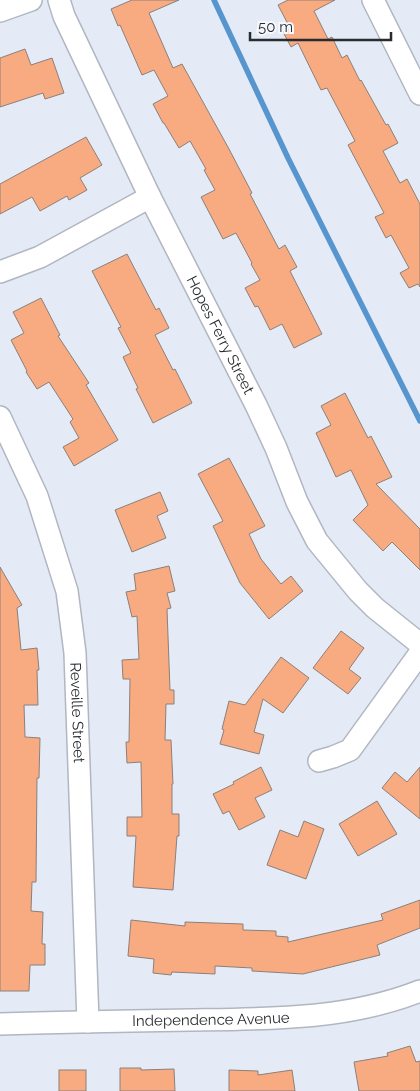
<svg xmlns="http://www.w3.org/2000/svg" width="420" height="1091" viewBox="0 0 420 1091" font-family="Raleway,sans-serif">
	<rect width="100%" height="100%" fill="#e5ebf6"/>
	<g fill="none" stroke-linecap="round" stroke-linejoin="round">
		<path stroke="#5695ce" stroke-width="5.5" d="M214,0L288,158L420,421"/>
	</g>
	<g fill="#f8aa81" stroke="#8b807a">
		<path d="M132,0H179L149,13L173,68L182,64L229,149L252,193L250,194L279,249L285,245L297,267L290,271L322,334L294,348L282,324L270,330L258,306L255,307L245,288L260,280L251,264L252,263L236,233L223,239L201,197L215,190L204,170L206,169L190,141L179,148L164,123H163L153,104L168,96L154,70L142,75L120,25L118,26L111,9Z"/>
		<path d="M288,0H335L314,11L328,39L332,37L342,58L347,55L360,81L361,80L386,125L388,124L398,143L383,151L400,183L407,179L420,204V287L418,284L409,288L400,273L409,268L391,235L386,238L375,217L384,213L348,145L355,141L327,88L321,90L298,43L291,47L283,32L290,28L278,5Z"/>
		<path d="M25,49L31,65L52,58L64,93L45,99L43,93L0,107V58Z"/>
		<path d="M86,137L102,165L80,178L87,190L69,200L67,196L40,211L32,197L0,214V184Z"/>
		<path d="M127,254L156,310L159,308L169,328L155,335L173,370L175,369L192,403L153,423L136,389L138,388L123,357L131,353L118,328L121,327L92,271Z"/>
		<path d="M41,298L60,335L58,336L89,383L86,385L118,440L74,466L63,447L79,438L70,422L73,419L49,382L37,389L26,372L27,371L11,340L24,333L13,312Z"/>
		<path d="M345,393L368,438L371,436L392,477L376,484L420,529V570L392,542L383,551L353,520L368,505L351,470L336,477L316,433L331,425L321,406Z"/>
		<path d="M229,458L265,526L249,534L261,559L281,584L291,576L303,591L269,619L240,583L213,526L223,521L198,474Z"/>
		<path d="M160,492L168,511L157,516L166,538L132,552L115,510Z"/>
		<path d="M169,566L175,591L167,593L171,608L167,609L170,690H174V704H166L165,740H171L173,784H172V814H179V836H177L173,890L133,887L136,836H127V817H142L141,762L127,763L126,742H129L130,679H123L122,660L139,659L137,616L132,617L126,592L136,590L134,574Z"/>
		<path d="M0,567L22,605L17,608L21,650L37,648L39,670H37L38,705H24L25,737L40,738L39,778H37L36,882H32L31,911L43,912L42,944H45V965H30L29,991H0Z"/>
		<path d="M341,631L364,648L349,669L361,678L348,694L313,668Z"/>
		<path d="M281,657L309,678L283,713L263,699L254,732L264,735L259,754L220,744L224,730L222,729L229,701L245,705Z"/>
		<path d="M261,767L272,790L255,798L265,817L239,830L229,811L223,814L213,794L234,784L233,782Z"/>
		<path d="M420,767V819L382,788L395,772L407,782Z"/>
		<path d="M377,801L397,834L358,856L339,824Z"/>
		<path d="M304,821L324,829L306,879L267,865L280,830L298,837Z"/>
		<path d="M420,900V928L377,945L380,955L303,974L252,971V968L215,966V974L172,972L171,975L153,973L154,959L128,956L131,920L185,926V922L243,924V930L276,931V936L288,937V942L383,920L381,914Z"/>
		<path d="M410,1046L416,1062L420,1061V1091H359L354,1062L388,1056L387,1053Z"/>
		<path d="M120,1068H141V1070L174,1069L175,1091H120Z"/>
		<rect x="59" y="1070" width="27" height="21"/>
		<path d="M229,1070L258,1071V1075L292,1070L295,1091H229Z"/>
	</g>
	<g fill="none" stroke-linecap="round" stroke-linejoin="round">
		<defs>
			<g id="minor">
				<path id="s1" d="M59,0L64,16L150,197L256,405L276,448L297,502L317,541L358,591L375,608L420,644"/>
				<path d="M373,0L420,94"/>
				<path d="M0,11L31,0"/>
				<path d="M0,272L40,257L150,197"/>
				<path id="s2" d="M0,417L37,496L67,591L75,653L88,1022"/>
				<path d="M319,761L333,757L350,750L420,653"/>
				<path id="s3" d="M0,1024C64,1022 127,1021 191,1020C268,1019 347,1020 420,991"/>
			</g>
		</defs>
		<use href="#minor" stroke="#b1b6c1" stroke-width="24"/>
		<use href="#minor" stroke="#fff" stroke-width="21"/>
	</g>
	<g text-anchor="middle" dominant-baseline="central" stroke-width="5" stroke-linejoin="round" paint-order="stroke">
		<g font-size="15" fill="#282b2f" stroke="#f6f8fd">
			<text stroke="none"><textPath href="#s1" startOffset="372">Hopes Ferry Street</textPath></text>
			<text stroke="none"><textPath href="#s2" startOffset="309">Reveille Street</textPath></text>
			<text stroke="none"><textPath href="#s3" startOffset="211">Independence Avenue</textPath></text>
		</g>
	</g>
	<path d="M250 32v8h141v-8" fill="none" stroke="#282b2f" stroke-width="2.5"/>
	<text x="258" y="32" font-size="15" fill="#282b2f" stroke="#f6f8fd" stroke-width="4" paint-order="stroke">50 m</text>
</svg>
